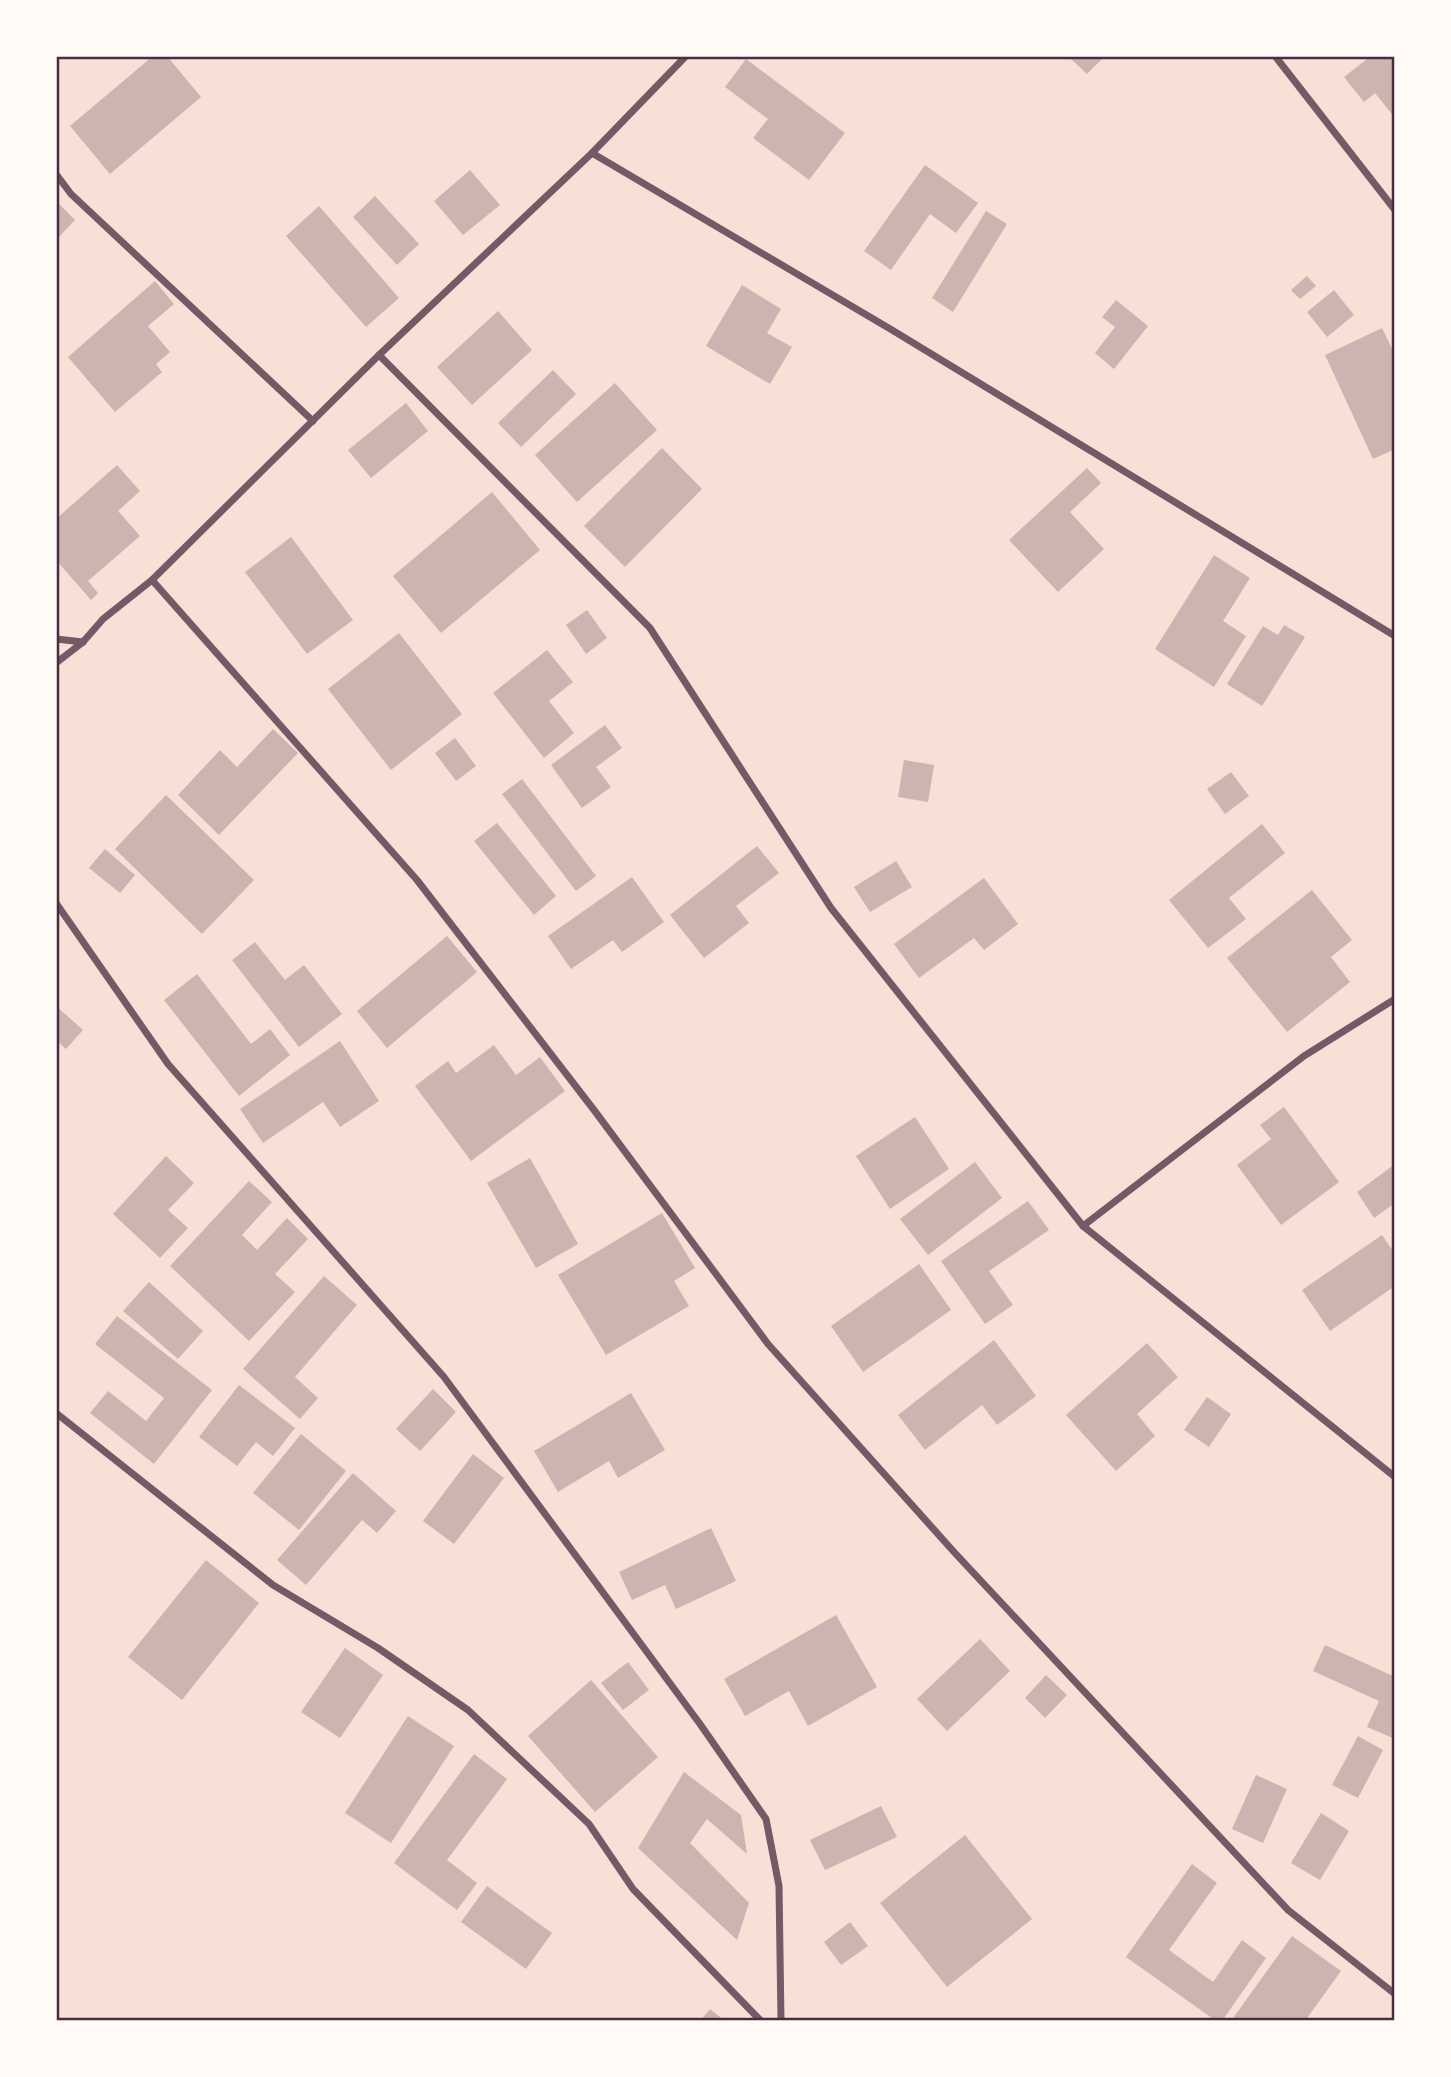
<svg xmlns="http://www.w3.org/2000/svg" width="1451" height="2077" viewBox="0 0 1451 2077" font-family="Lato,sans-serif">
	<rect width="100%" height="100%" fill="#f7e1d7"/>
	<g fill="#ccb4b1">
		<path d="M153,56H167L201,97L110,174L70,126Z"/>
		<path d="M1068,56H1105L1087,74Z"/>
		<path d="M1371,56H1395V118L1375,93L1364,102L1344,77Z"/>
		<path d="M746,59L845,133L809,180L753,138L768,119L725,87Z"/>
		<path d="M925,165L978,203L956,233L930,214L891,270L864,251Z"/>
		<path d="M470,170L500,205L463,235L434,201Z"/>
		<path d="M375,196L419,244L397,265L353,217Z"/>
		<path d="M56,201L75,220L56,240Z"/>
		<path d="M319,206L399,298L366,327L286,236Z"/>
		<path d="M986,211L1007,224L953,312L932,298Z"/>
		<path d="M1307,276L1316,286L1300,299L1291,290Z"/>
		<path d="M155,281L174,304L148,326L170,352L156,364L162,372L115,412L68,357Z"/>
		<path d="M742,285L781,309L767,333L792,347L770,384L706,346Z"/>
		<path d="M1334,290L1354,315L1327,337L1307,312Z"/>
		<path d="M1116,300L1148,326L1114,369L1095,353L1115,327L1102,317Z"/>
		<path d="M498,311L532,350L472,405L437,367Z"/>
		<path d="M1382,328L1395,355V449L1373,459L1325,355Z"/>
		<path d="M553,370L576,394L521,447L498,423Z"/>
		<path d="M615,383L657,430L577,502L535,455Z"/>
		<path d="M406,403L428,431L371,478L348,450Z"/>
		<path d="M662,448L702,489L625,567L584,526Z"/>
		<path d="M117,465L140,491L118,511L140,536L88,581L98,593L91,600L56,560V519Z"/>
		<path d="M1087,468L1101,483L1070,512L1104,549L1058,592L1009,540Z"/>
		<path d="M492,492L540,550L441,633L393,576Z"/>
		<path d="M291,537L353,620L307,654L245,572Z"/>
		<path d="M1214,555L1250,578L1223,621L1246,636L1214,687L1155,649Z"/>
		<path d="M587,610L607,638L586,654L566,625Z"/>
		<path d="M1284,625L1305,637L1262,706L1227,684L1263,626L1278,635Z"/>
		<path d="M399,633L462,714L391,770L328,689Z"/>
		<path d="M547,650L573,682L549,701L574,733L544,758L493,693Z"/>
		<path d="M605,725L622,748L596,767L611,787L582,808L551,765Z"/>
		<path d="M273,729L298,753L219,835L178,795L220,750L237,767Z"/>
		<path d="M455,738L476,766L456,781L435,753Z"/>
		<path d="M904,760L934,765L928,802L898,797Z"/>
		<path d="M1231,772L1249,796L1225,814L1207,789Z"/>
		<path d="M522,779L596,876L576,891L502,794Z"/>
		<path d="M166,795L254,880L202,934L115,849Z"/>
		<path d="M497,823L556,896L534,915L474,841Z"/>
		<path d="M1262,824L1285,853L1229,898L1246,919L1208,948L1169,900Z"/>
		<path d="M757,846L779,873L736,906L749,923L704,958L670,915Z"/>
		<path d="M105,849L135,875L120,893L89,868Z"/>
		<path d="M896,861L912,887L870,912L854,887Z"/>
		<path d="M632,877L664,922L622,952L613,940L571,969L548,936Z"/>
		<path d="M984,878L1018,924L984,950L974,938L919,978L894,944Z"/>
		<path d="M1312,890L1352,940L1331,957L1350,982L1287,1032L1227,958Z"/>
		<path d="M447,936L477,972L387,1048L357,1011Z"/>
		<path d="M255,942L285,980L304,965L342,1014L299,1047L232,960Z"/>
		<path d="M197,974L251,1044L270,1029L290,1055L239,1096L164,1000Z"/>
		<path d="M56,1006L83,1030L66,1049L56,1040Z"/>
		<path d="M340,1041L379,1101L340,1127L323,1102L263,1143L240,1109Z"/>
		<path d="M494,1045L516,1075L540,1057L565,1091L471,1161L415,1086L448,1061L456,1073Z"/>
		<path d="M1284,1107L1339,1182L1281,1225L1237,1165L1271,1139L1260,1125Z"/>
		<path d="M915,1117L949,1169L890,1209L856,1156Z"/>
		<path d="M166,1156L194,1183L168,1210L188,1228L160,1258L113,1214Z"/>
		<path d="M530,1158L578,1244L536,1268L487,1183Z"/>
		<path d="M975,1162L1002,1198L928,1255L900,1219Z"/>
		<path d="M1395,1164V1203L1374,1218L1357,1192Z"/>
		<path d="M249,1181L272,1202L242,1235L257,1250L287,1218L308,1239L275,1274L295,1292L249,1341L170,1266Z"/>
		<path d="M1028,1201L1049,1230L989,1271L1013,1305L985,1324L941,1261Z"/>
		<path d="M662,1213L695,1268L674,1281L689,1306L606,1355L558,1275Z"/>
		<path d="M1382,1235L1395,1254V1286L1330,1331L1302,1290Z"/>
		<path d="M919,1264L951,1310L863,1372L831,1326Z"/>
		<path d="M324,1276L357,1305L295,1377L318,1398L300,1419L243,1369Z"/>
		<path d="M149,1282L203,1331L178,1359L123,1311Z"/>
		<path d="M117,1316L212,1390L154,1464L90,1413L108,1391L146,1421L164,1398L95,1344Z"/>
		<path d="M994,1340L1036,1396L997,1425L982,1405L925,1450L898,1415Z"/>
		<path d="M1147,1343L1178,1377L1137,1414L1155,1436L1116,1471L1066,1415Z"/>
		<path d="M239,1385L295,1428L273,1456L256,1442L237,1466L199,1437Z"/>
		<path d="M433,1389L456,1412L420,1451L396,1429Z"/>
		<path d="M631,1393L665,1450L618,1478L609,1461L558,1492L534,1451Z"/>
		<path d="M1207,1397L1231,1414L1209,1447L1184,1430Z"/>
		<path d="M301,1434L346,1471L299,1530L253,1493Z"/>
		<path d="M473,1454L504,1478L454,1544L423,1521Z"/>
		<path d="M353,1473L396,1511L377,1533L362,1520L306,1585L277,1560Z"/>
		<path d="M711,1528L736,1581L676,1609L665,1585L632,1600L619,1572Z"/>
		<path d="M206,1560L259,1603L182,1700L128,1657Z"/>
		<path d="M836,1615L877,1687L808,1726L789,1691L745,1716L724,1679Z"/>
		<path d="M980,1639L1010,1671L947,1731L917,1699Z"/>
		<path d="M1325,1645L1395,1677V1739L1367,1727L1379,1701L1313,1671Z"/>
		<path d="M345,1648L383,1675L340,1738L301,1712Z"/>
		<path d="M628,1662L649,1690L623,1710L601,1683Z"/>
		<path d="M1046,1675L1067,1695L1045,1718L1025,1698Z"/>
		<path d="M591,1680L658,1757L595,1812L528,1736Z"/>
		<path d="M408,1716L454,1746L391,1843L345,1813Z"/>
		<path d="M1358,1736L1383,1750L1358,1798L1332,1785Z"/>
		<path d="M474,1754L507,1779L447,1860L477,1883L457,1910L394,1863Z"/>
		<path d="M684,1772L741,1815L747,1854L707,1819L690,1843L749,1903L737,1940L638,1848Z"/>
		<path d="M1256,1775L1287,1789L1263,1843L1232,1829Z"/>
		<path d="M881,1806L897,1837L825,1870L810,1840Z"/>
		<path d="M1321,1813L1349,1831L1320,1880L1291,1863Z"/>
		<path d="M965,1835L1032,1919L947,1987L880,1903Z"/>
		<path d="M1192,1864L1217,1883L1169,1950L1213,1982L1242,1940L1266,1958L1222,2021H1216L1126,1957Z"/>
		<path d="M487,1886L552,1933L526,1969L461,1922Z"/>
		<path d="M850,1922L868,1946L841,1965L824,1942Z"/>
		<path d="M1292,1936L1341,1971L1305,2021H1231Z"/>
		<path d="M710,2009L725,2021H700Z"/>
	</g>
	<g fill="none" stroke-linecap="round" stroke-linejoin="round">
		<g stroke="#755966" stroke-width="7">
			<path d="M1275,56L1395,210"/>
			<path d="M592,153L892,330L1395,636"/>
			<path d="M56,174L71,194L313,421"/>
			<path d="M379,355L650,628L831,908L1083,1226L1395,1477"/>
			<path d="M152,580L417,880L594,1110L768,1344L954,1552L1288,1910L1395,1994"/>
			<path d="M56,639L83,642"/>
			<path d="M56,663L83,642L103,619L152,580L379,355L592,153L686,56"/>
			<path d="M56,903L168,1064L444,1377L700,1724L766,1819L779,1886L781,2021"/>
			<path d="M1083,1226L1304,1056L1395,999"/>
			<path d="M56,1413L273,1585L378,1648L468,1710L589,1824L633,1889L761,2021"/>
		</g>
	</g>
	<rect width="1451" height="2077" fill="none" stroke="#fffaf5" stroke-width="116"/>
	<rect x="58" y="58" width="1335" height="1961" fill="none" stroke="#4a2c40" stroke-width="2.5"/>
</svg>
